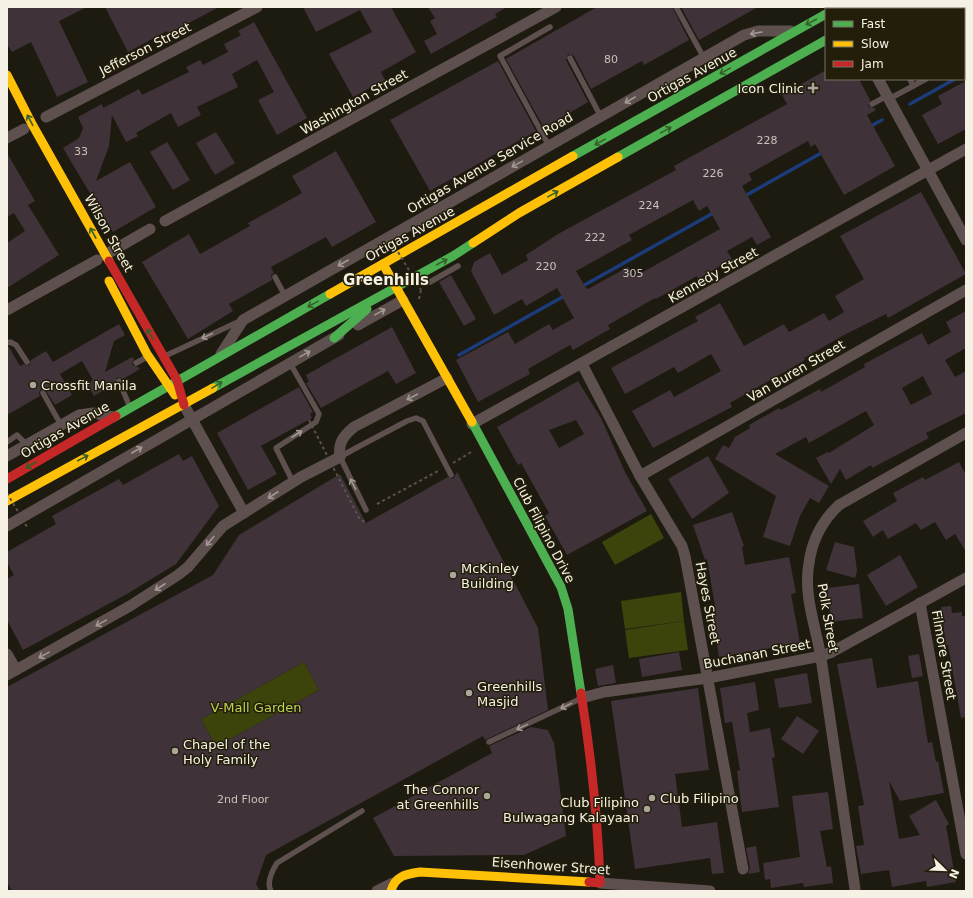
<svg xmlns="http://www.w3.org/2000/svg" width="973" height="898" viewBox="0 0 973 898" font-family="'DejaVu Sans',sans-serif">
	<rect width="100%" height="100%" fill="#1d1a10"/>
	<g fill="#3c440c">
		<path d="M651,514L664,538L615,565L602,542Z"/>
		<path d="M681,592L684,621L625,629L621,601Z"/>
		<path d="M684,621L688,650L629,658L625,630Z"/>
		<path d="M304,662L319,690L216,747L201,719Z"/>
	</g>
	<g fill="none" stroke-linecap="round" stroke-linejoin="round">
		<g stroke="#1c3b7a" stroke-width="3.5">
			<path d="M964,74L966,73"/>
			<path d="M910,104L955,79"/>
			<path d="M869,127L882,120"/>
			<path d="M743,197L823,152"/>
			<path d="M581,287L715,212"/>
			<path d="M459,355L566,295"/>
		</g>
	</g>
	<g fill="#3f3238" fill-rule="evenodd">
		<path d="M7,7H87L59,21L88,82L57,97L31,42L12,52L7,44Z"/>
		<path d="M105,7H219L168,34L167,31L128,52Z"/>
		<path d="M303,7H391L416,52L381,72L385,80L353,97L329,54L372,32L360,10L316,32Z"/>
		<path d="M428,7H507L495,14L497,17L431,54L424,41L437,34L430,21L435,18Z"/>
		<path d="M597,7H672L689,40L644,65L642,61L591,89L574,56L568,54L566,60L588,102L544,128L506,59Z"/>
		<path d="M681,7H758L699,40Z"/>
		<path d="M254,22L307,118L277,135L258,100L274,92L257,60L232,74L238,87L197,107L201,115L178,127L171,113L136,133L138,136L126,142L112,115L109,146L96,181L130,162L156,207L113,232L63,148L79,138L83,128L78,117L102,104L103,108L139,89L142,95L189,72L186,67L200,60L203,65L228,52L224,44L241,35L238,31Z"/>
		<path d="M498,61L536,131L430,191L390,120Z"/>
		<path d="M826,70V79H859L870,100L868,106L874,108L876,110L867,115L895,166L844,195L815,144L811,147L808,141L749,174L752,180L742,186L771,237L757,245L752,237L727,251L732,259L698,279L697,276L656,299L655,298L608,325L610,329L573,350L570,345L528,369L530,374L478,402L456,360L508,332L515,344L549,324L553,330L574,318L557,288L526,306L522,299L494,315L471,271L474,262L490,253L502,275L528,260L526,255L558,234L676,170L674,166L787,104L782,95ZM693,200L699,211L707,206L720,229L634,277L628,267L588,289L586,288L576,271L632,240L629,235Z"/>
		<path d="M966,81V129L938,144L922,115L942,104L938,96Z"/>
		<path d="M216,132L235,163L215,175L196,143Z"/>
		<path d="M167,142L190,180L173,190L150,152Z"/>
		<path d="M336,151L376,222L332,247L326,237L271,267L274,273L271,275L272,280L229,304L233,311L188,339L142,262L189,234L200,254L250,226L248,223L302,193L292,176Z"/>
		<path d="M7,153L35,201L28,205L59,255L7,288V243L25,231L14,213L7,217Z"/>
		<path d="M921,192L966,274L888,318L886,314L846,334L804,358L805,360L730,403L732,407L653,448L632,411L670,390L674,397L721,371L711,354L678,373L674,367L625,394L611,368L698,321L695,317L720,303L744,346L784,324L789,332L824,313L829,321L844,312L835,296L864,279L840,236Z"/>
		<path d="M451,275L476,319L464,326L439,282Z"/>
		<path d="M966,311V348L945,360L955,377L966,371V413L926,433L929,438L872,468L871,465L846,480L840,469L831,484L816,458L828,452L829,453L874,425L866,411L809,443L806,437L775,454L829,486L819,503L810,498L800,516L790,546L763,537L776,496L715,459L723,445L729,448L735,437L750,428L749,425L779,408L781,410L820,389L821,392L865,367L864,364L922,333L928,345L951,332L946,322ZM923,376L932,394L911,405L902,388Z"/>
		<path d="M119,324L125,335L114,341L105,372L132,357L134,359L132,365L138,367L140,369L123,379L117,377L115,383L94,396L87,383L93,380L82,361L60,374L72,395L55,405L46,391L41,389L39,393L40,396L7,415V347H9L20,366L24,364L29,366L31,360L46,351L53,362Z"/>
		<path d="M392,327L416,373L396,384L388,371L321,408L306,383L309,382L306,375Z"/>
		<path d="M578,381L601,418L625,472L647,511L567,555L545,516L549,513L521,463L518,465L497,427ZM576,420L584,434L559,448L549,430Z"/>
		<path d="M299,387L313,412L310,414L312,418L261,446L277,474L248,490L217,433Z"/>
		<path d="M179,454L183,461L192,456L219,506L176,564L127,594L23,650L7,620V579L14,575L7,562V552L56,524L52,516L119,479L123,485Z"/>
		<path d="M708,456L729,493L692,519L668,479Z"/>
		<path d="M959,462L966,475V552L955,534L946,540L935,522L921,530L916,523L888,539L883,530L873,537L863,521L897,501L893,493L923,477L925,480Z"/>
		<path d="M457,472L538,628L548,710L485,740L483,736L266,855L256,884L260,891H12L7,882V687L213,575L239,535L340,474L366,523L448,477L453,479ZM304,662L319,690L216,747L201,719Z"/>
		<path d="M732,512L744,546L742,547L745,565L789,557L796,593L791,594L800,643L719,657L712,613L716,612L707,559L705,560L693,525Z"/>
		<path d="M835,542L854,547L857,571L855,578L826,570Z"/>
		<path d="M900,555L918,587L886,606L867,575Z"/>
		<path d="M859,584L863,618L831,622L827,588Z"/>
		<path d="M951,606L952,613L962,612V616H966V717L961,718L948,645H946L941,607Z"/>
		<path d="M679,652L682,670L642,677L639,659Z"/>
		<path d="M919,654L923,676L912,678L908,656Z"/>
		<path d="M872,658L877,688L918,681L928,743L932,742L936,762L938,761L944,793L900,801L889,781L899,839L920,835L909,816L936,800L949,824L946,826L956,882L927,887L926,881L892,887L889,870L861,874L856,846L864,845L858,806L864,805L837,664Z"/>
		<path d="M613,665L616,683L598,686L595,669Z"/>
		<path d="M807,673L812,703L779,708L774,679Z"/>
		<path d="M755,682L759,710L747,713L750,732L770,728L775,757L772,758L779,807L742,812L737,771L740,770L732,722L725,723L720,688Z"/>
		<path d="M698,688L709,770L675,774L682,827L717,822L724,873L712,874L710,858L635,869L611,701Z"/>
		<path d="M797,716L819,731L803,754L781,739Z"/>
		<path d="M531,727L548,730L554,743L566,836L524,855L394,856L373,818L492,753L489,746Z"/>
		<path d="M828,792L833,829L820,831L827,867L831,866L833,883L804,887L803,883L771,888L770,879L765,880L763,863L800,857L792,796Z"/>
		<path d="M756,846L760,872L748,874L750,868L746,848Z"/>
	</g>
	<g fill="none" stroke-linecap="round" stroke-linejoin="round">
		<g stroke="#5b524e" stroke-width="2" stroke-dasharray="3 3" stroke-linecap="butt">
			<path d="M419,299L421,290"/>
			<path d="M453,463L473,451"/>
			<path d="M377,504L440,470"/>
		</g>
		<g stroke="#5e504f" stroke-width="5.5">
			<path d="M676,7L704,58"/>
			<path d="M930,7L931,9"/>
			<path d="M964,51V57"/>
			<path d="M570,58L601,117"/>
			<path d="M910,79L913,86"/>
			<path d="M889,99L926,79"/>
			<path d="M872,104L887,96"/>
			<path d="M549,146L500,56L550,27"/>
			<path d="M275,277L285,296"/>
			<path d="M430,282L458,266"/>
			<path d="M7,343L10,342L16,345L27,362"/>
			<path d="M165,356L240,321"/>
			<path d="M136,363L147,357"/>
			<path d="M290,363L319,414L316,422L276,448L293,482"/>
			<path d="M119,381L129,405"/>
			<path d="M43,393L61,425"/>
			<path d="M7,442L17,435L27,445"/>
			<path d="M356,448L340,457L366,510"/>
			<path d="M489,742L580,699"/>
			<path d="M271,891C266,882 272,871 277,863L362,811"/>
		</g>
		<g stroke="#5e504f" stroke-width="11">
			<path d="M842,7L843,9"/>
			<path d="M878,79L966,240"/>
			<path d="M46,117L257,7"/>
			<path d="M7,138L24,129"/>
			<path d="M165,221L556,7"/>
			<path d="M105,255L150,229"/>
			<path d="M7,310L97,260"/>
			<path d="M358,325L403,300"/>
			<path d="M221,354L243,320L744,35L758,31H791"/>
			<path d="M582,364L640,476L682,546L685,556L743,869"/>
			<path d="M184,405L244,513"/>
			<path d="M472,424L966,149"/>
			<path d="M7,456L79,415L93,413L113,417"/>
			<path d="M640,476L966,290"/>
			<path d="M7,526L339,335"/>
			<path d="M920,603L966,854"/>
			<path d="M7,654L16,670"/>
			<path d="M7,675L130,606L178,575L188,567L223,526L301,477L340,457C338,443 343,436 354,427L447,378"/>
			<path d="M582,698L604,692L708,678L821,656L832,652L966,578"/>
			<path d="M600,883L710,891"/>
			<path d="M855,889C844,812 833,735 821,658C816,627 803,595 809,563C812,540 822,521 839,505L966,433"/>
			<path d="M377,891L393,883"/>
		</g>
		<g stroke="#4caf50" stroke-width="9">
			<path d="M883,9L886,7"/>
			<path d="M573,156L826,14"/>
			<path d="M618,157L826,40"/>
			<path d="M334,338L367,309"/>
			<path d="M213,388L453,256L473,243"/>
			<path d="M116,416L330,294"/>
			<path d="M472,422L561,587L568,609L581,693"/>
		</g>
		<g stroke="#ffc107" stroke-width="9">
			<path d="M7,75L32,124L109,261"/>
			<path d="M473,243L519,213L618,157"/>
			<path d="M383,264L472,422"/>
			<path d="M109,281L147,354L175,395"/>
			<path d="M330,294L573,156"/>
			<path d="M7,501L213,388"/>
			<path d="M391,891C395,876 406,874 420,872L589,882"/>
		</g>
		<g stroke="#c62828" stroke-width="9">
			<path d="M109,261L177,380L184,405"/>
			<path d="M7,479L116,416"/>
			<path d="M581,693C591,756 598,819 600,883L589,882"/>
		</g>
		<g stroke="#5b524e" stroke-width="2" stroke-dasharray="3 3" stroke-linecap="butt">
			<path d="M395,247L421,290"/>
			<path d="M309,420L360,520L366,522"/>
			<path d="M7,493L27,527"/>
		</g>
		<path stroke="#5e504f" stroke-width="5.5" d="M356,448L407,421L416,418L423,421L451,475"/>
	</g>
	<defs><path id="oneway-shaft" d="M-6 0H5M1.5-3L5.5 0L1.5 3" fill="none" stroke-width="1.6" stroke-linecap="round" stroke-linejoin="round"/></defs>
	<g stroke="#355f2a">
		<use href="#oneway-shaft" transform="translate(811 22) rotate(152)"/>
		<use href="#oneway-shaft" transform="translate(725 71) rotate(151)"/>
		<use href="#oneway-shaft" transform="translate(30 120) rotate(-118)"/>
		<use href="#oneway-shaft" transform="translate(666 130) rotate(-29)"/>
		<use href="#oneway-shaft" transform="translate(600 142) rotate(151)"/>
		<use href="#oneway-shaft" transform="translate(553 194) rotate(-29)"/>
		<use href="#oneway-shaft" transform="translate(93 233) rotate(-119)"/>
		<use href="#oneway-shaft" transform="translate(442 262) rotate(-28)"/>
		<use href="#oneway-shaft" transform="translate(313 304) rotate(151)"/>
		<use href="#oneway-shaft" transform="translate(150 334) rotate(-119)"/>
		<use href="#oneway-shaft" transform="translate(217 385) rotate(-31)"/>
		<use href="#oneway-shaft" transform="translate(83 458) rotate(-28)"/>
		<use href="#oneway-shaft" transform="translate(31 465) rotate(150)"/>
	</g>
	<g stroke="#a29992">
		<use href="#oneway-shaft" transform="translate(756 33) rotate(170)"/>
		<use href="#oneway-shaft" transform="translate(630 100) rotate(150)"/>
		<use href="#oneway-shaft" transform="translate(517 164) rotate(151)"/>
		<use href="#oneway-shaft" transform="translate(343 263) rotate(150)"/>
		<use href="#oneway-shaft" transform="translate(380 312) rotate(-29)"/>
		<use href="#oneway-shaft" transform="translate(207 336) rotate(155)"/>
		<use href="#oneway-shaft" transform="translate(305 354) rotate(-29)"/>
		<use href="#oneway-shaft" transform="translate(412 397) rotate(152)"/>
		<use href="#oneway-shaft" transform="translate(297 434) rotate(-33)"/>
		<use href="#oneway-shaft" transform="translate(137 450) rotate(-30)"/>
		<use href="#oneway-shaft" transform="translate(353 484) rotate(-117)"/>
		<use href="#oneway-shaft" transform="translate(273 495) rotate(147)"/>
		<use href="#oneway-shaft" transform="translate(210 541) rotate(130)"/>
		<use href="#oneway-shaft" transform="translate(160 587) rotate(147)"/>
		<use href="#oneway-shaft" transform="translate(101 623) rotate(151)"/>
		<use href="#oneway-shaft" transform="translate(44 655) rotate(151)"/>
		<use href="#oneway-shaft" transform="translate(566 706) rotate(154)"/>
		<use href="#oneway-shaft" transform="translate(522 727) rotate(154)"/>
	</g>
	<g fill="#a9a69a" stroke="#231e0a" stroke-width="1.5">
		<path d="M811 82h4v4h4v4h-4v4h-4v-4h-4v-4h4z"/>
		<circle cx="33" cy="385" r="4"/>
		<circle cx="453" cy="575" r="4"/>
		<circle cx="469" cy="693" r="4"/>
		<circle cx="175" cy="751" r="4"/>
		<circle cx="487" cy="796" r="4"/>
		<circle cx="652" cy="798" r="4"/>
		<circle cx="647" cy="809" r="4"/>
	</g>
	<g text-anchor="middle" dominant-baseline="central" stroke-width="3" stroke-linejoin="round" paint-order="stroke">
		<g font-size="11" fill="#c8c2ba">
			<text x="611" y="59">80</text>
			<text x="767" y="140">228</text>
			<text x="81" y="151">33</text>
			<text x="713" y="173">226</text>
			<text x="649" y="205">224</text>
			<text x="595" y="237">222</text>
			<text x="546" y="266">220</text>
			<text x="633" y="273">305</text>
			<text x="243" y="799">2nd Floor</text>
		</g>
		<g font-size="13" fill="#f5f2e5" stroke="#231e0a">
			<text transform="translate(145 49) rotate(-27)">Jefferson Street</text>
			<text transform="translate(692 75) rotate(-29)">Ortigas Avenue</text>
			<text transform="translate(354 102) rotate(-29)">Washington Street</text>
			<text transform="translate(490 163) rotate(-30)">Ortigas Avenue Service Road</text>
			<text transform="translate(109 233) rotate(61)">Wilson Street</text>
			<text transform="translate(410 234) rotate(-29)">Ortigas Avenue</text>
			<text transform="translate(713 275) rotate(-29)">Kennedy Street</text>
			<text transform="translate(796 371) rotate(-30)">Van Buren Street</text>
			<text transform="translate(65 430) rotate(-30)">Ortigas Avenue</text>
			<text transform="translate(544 530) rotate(62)">Club Filipino Drive</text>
			<text transform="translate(708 603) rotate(79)">Hayes Street</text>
			<text transform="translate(828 618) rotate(80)">Polk Street</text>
			<text transform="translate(757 654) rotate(-11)">Buchanan Street</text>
			<text transform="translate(944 655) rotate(80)">Filmore Street</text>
			<text transform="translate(551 866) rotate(4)">Eisenhower Street</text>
		</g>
		<g font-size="13" fill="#f5f2e5" stroke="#231e0a" text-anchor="start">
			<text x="804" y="88" text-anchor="end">Icon Clinic</text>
			<text x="41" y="385">Crossfit Manila</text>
			<text x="461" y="568">McKinley<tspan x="461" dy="15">Building</tspan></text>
			<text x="477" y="686">Greenhills<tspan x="477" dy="15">Masjid</tspan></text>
			<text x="183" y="744">Chapel of the<tspan x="183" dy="15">Holy Family</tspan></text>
			<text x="479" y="789" text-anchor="end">The Connor<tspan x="479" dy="15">at Greenhills</tspan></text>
			<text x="660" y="798">Club Filipino</text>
			<text x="639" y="802" text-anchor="end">Club Filipino<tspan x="639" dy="15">Bulwagang Kalayaan</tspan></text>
		</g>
		<g font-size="13" fill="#bdd453" stroke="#231e0a">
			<text x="256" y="707">V-Mall Garden</text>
		</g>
		<g font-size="15" font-weight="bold" fill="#f5f2e5" stroke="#231e0a">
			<text x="386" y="280">Greenhills</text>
		</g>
	</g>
	<rect width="973" height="898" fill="none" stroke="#f5f2e5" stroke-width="16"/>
	<rect x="825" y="8" width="140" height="72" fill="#231e0a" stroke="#777362"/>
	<rect x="833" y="21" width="20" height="6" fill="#4caf50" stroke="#777362"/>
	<text x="861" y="28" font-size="12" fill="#f5f2e5">Fast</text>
	<rect x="833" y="41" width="20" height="6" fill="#ffc107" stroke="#777362"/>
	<text x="861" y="48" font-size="12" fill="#f5f2e5">Slow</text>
	<rect x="833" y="61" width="20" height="6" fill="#c62828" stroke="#777362"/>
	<text x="861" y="68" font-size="12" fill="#f5f2e5">Jam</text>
	<g transform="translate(945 870) rotate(113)" stroke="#231e0a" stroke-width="3" paint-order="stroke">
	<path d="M0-3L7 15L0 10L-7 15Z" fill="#f5f2e5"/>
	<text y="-6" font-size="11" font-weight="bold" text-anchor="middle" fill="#f5f2e5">N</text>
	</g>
</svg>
